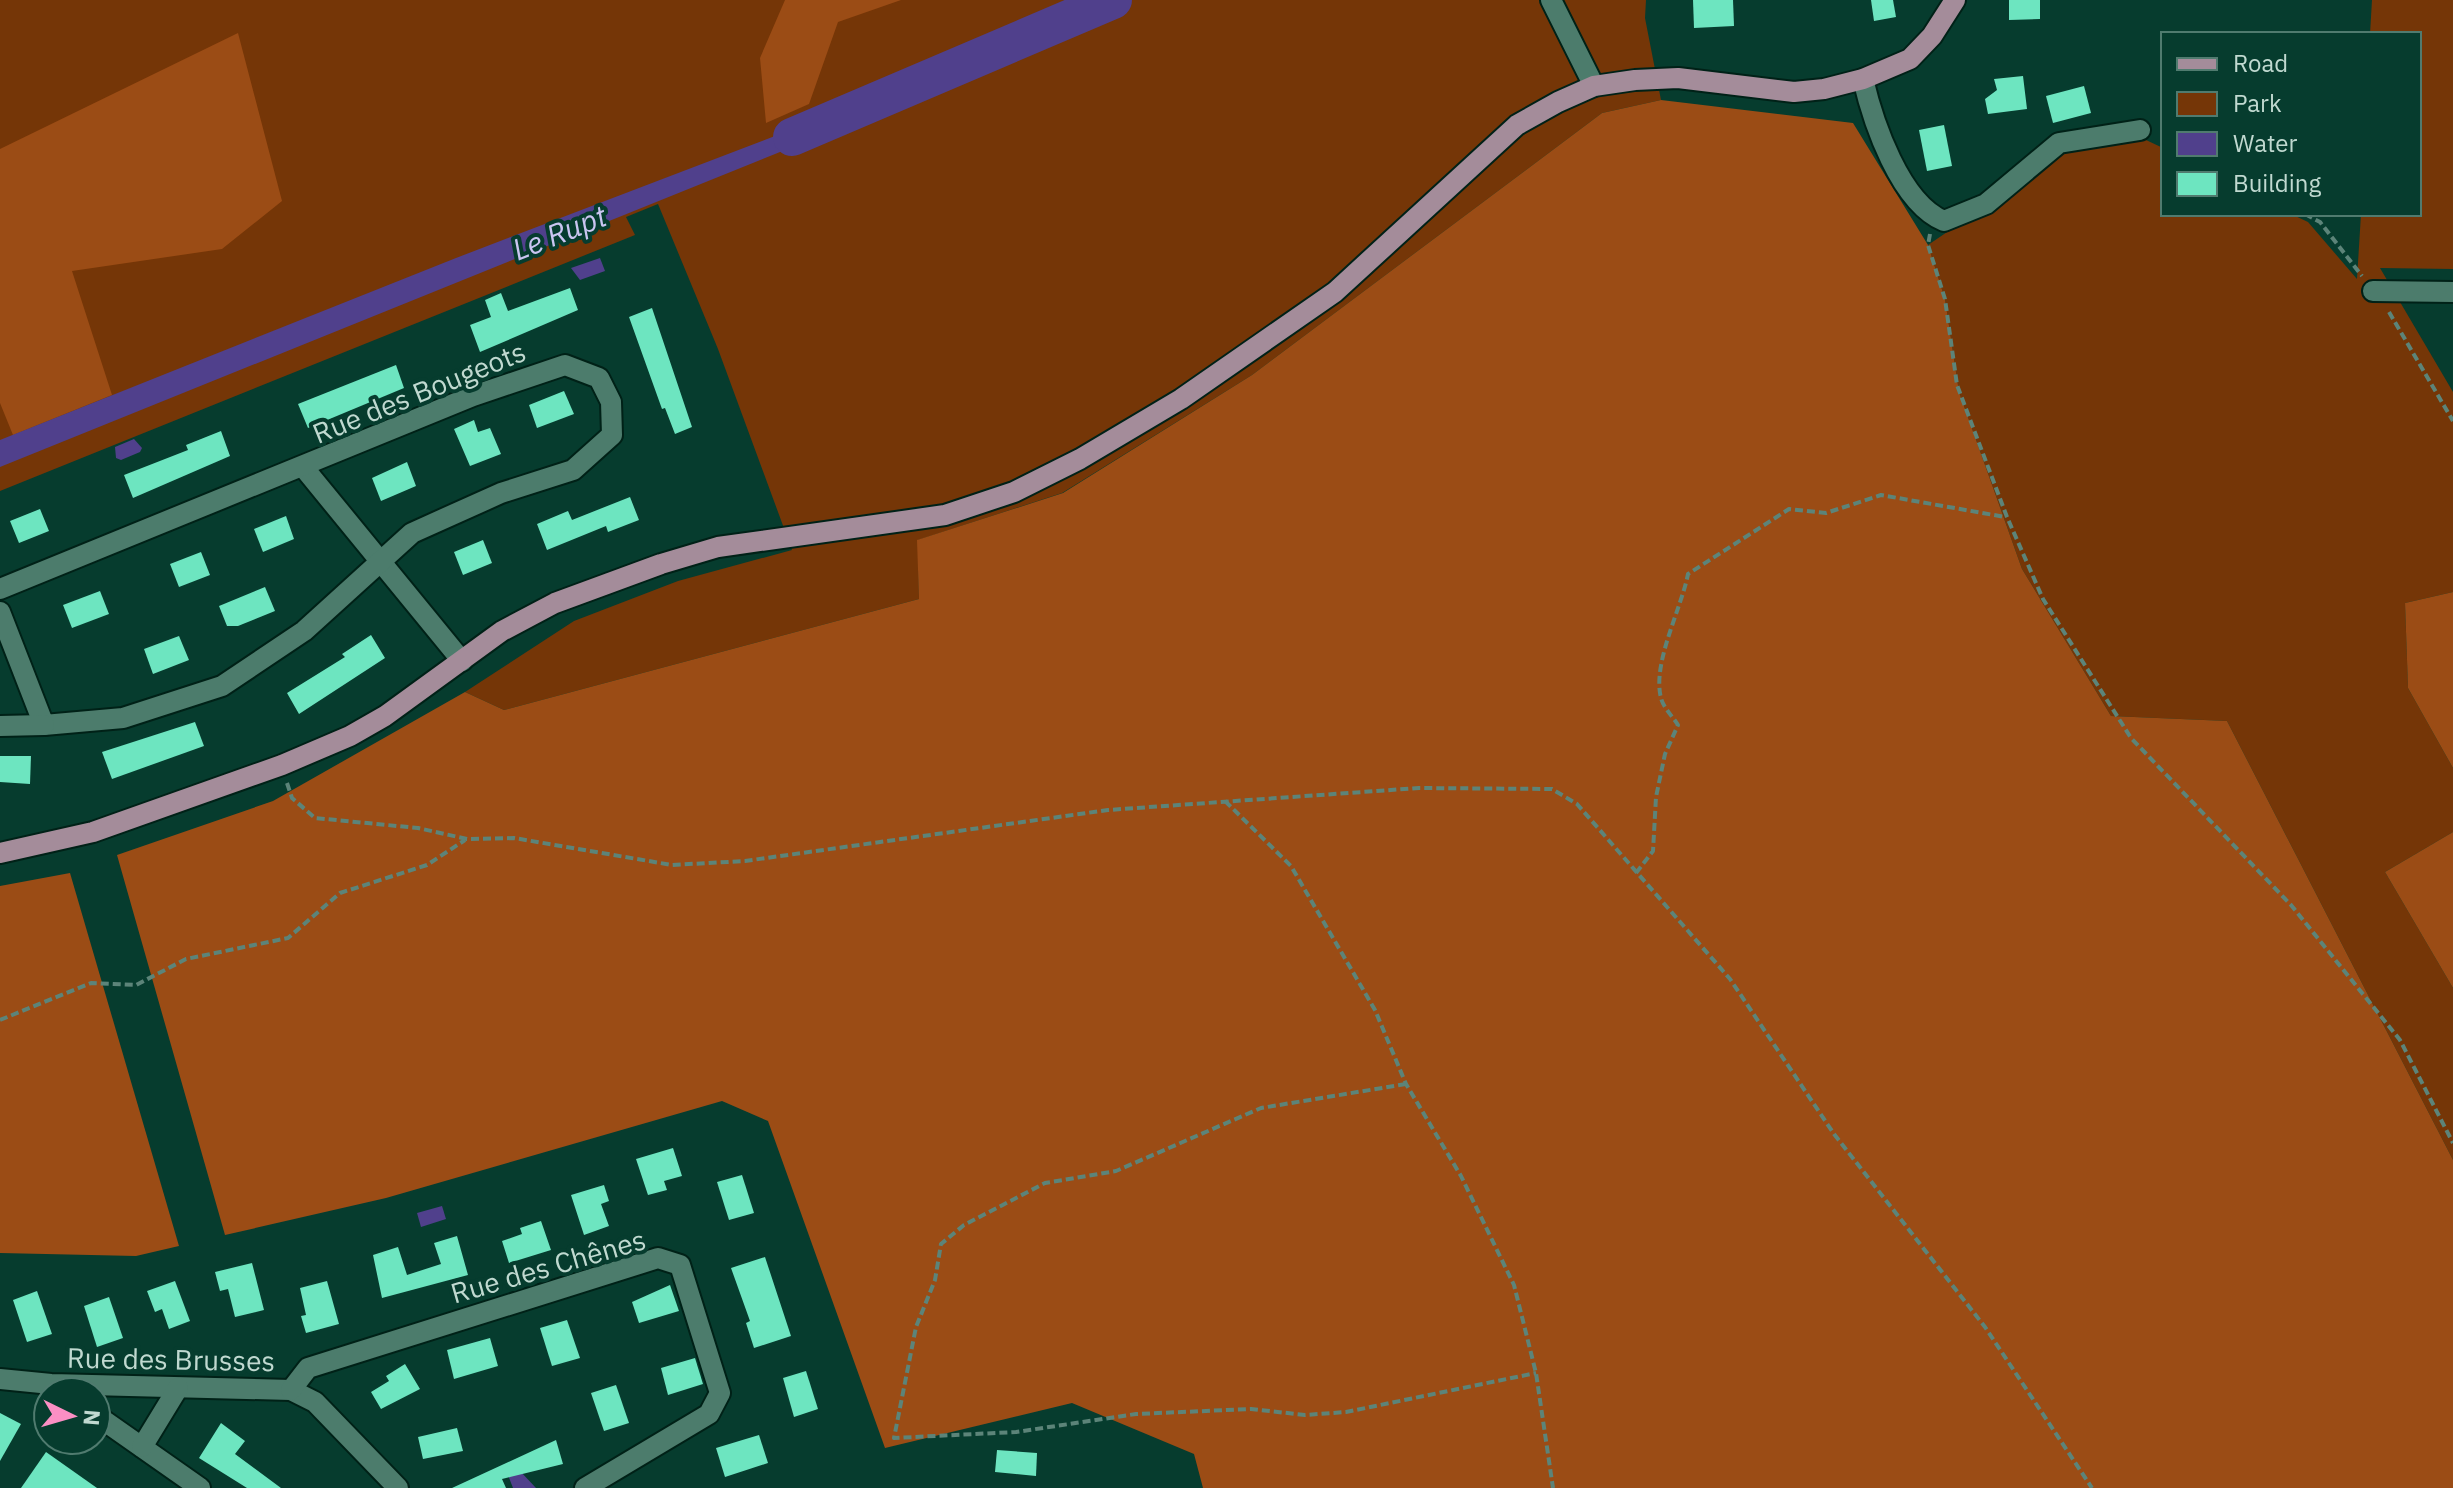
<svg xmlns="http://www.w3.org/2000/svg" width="2453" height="1488" viewBox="0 0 2453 1488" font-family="'IBM Plex Sans',sans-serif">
	<rect width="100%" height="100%" fill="#063c2e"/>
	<g fill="#753607">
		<path d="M0,0H1646L1645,18L1661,100L1602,113L1252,375L1062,493L918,540L919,599L504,710L465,692L574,621L678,581L792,550L718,349L658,204L626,217L635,235L0,491Z"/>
		<path d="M2372,0H2453V269L2380,268L2453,392V592L2405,603L2408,688L2453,768V832L2385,872L2453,988V1160L2227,721L2111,716L2022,569L1959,392L1945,299L1928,245L2065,152L2146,140L2163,148V214H2291L2308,222L2357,279L2361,214H2419V34H2370Z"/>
	</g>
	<g fill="#9b4c15">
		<path d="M785,0H901L838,22L809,104L766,123L760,58Z"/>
		<path d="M238,33L282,201L222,249L72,271L112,395L13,435L0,403V149Z"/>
		<path d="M1661,100L1853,123L1928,245L1945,299L1959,392L2022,569L2111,716L2227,721L2453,1160V1488H1203L1194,1454L1072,1403L885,1448L768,1121L722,1101L386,1198L225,1235L117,855L273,801L465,692L504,710L919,599L917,540L1063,493L1252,375L1602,113Z"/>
		<path d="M2453,592V768L2408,688L2405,603Z"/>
		<path d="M2453,832V988L2385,872Z"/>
		<path d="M70,873L179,1246L136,1256L0,1253V886Z"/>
	</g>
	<g fill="#50408c">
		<path d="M838,117L780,152L0,467V440L456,258L775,136Z"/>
		<path d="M600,258L605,271L580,280L571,268Z"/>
		<path d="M134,439L142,448L140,452L121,460L116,458L115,447Z"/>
		<path d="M442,1206L446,1219L421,1227L417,1213Z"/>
		<path d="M520,1471L536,1488H513L508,1475Z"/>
	</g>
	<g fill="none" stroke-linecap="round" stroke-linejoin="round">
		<path stroke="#50408c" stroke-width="38" d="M792,137L1113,0"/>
	</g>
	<g fill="#6de5c0">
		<path d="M1693,0H1733L1734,26L1694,28Z"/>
		<path d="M1871,0H1893L1896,17L1874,21Z"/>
		<path d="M2009,0H2040V19L2009,20Z"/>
		<path d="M2023,76L2027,109L1988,114L1985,99L1997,90L1994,79Z"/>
		<path d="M2084,86L2091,113L2053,123L2046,96Z"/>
		<path d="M1944,125L1952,166L1927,171L1919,130Z"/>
		<path d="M570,288L578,310L480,352L470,325L491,317L485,300L501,293L508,311Z"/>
		<path d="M652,308L692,427L675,434L665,408L662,409L629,317Z"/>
		<path d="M396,365L404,388L308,428L298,404Z"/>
		<path d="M564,391L574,414L537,428L529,405Z"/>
		<path d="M474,420L478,432L490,428L501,454L470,466L454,429Z"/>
		<path d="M221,431L230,456L133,498L124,475L188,450L186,445Z"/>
		<path d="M407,462L416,486L381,501L372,478Z"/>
		<path d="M630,497L639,520L608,532L606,526L547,550L537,524L568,511L572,520Z"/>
		<path d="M40,509L49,531L19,543L10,521Z"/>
		<path d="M286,516L294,539L263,552L254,529Z"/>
		<path d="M483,540L492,563L463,575L454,552Z"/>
		<path d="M201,552L210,575L179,587L170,564Z"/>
		<path d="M265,587L275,611L238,626H227L219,606Z"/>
		<path d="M100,591L109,614L72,628L63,605Z"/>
		<path d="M371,635L385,658L299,714L287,693L345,657L342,654Z"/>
		<path d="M179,636L189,660L153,674L144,649Z"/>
		<path d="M195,722L204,746L112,779L102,752Z"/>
		<path d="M0,756H31L30,784L0,782Z"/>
		<path d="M673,1148L682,1176L664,1181L667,1190L648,1195L636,1159Z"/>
		<path d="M742,1175L754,1213L729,1220L717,1182Z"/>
		<path d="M604,1185L609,1201L601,1204L609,1226L584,1235L571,1195Z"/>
		<path d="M541,1221L551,1250L509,1263L502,1241L522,1234L520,1228Z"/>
		<path d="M457,1236L468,1275L382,1298L373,1255L398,1247L407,1275L441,1264L434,1243Z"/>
		<path d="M765,1257L791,1336L754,1348L746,1323L750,1321L731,1268Z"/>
		<path d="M252,1263L264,1310L235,1317L228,1289L220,1291L215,1272Z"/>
		<path d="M175,1281L190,1321L169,1329L162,1309L155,1312L147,1291Z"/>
		<path d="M327,1281L339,1324L306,1333L301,1316L306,1315L300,1288Z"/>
		<path d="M670,1285L679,1311L639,1323L632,1302Z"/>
		<path d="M37,1291L52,1334L27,1342L13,1300Z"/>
		<path d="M109,1297L123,1338L97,1347L84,1306Z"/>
		<path d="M567,1320L580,1358L552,1366L540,1328Z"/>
		<path d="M490,1338L498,1366L454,1379L447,1350Z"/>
		<path d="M695,1358L703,1384L668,1395L661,1368Z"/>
		<path d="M405,1364L420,1389L381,1409L371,1392L389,1381L386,1376Z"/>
		<path d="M806,1371L818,1409L794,1417L783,1378Z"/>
		<path d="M616,1385L629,1423L604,1431L591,1393Z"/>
		<path d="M0,1413L21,1424L0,1461Z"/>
		<path d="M221,1423L245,1441L235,1454L281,1488H247L199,1458Z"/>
		<path d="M457,1428L463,1451L423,1459L418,1437Z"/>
		<path d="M759,1435L768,1463L725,1477L716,1448Z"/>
		<path d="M556,1440L563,1464L502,1479L506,1488H452Z"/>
		<path d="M997,1450L1037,1453L1036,1476L995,1472Z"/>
		<path d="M46,1452L97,1488H21Z"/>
	</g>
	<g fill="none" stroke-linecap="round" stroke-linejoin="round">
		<defs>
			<g id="minor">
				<path d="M1551,0L1594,86"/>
				<path d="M1863,79C1873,122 1900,203 1944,221L1986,204L2059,143L2140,130"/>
				<path d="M2373,291L2453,292"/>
				<path d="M304,468L462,661"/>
				<path d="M0,589L473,396L565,365L599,378L611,402L612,435L573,470L501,493L412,533L304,631L222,686L123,718L44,725L0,612"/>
				<path d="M0,726L44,725"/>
				<path d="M0,1379L51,1384L291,1390L315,1402L398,1488"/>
				<path d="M291,1390L308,1368L658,1258L680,1265L720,1393L709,1414L585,1488"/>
				<path d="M96,1415L200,1488"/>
				<path d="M142,1447L178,1388"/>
			</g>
			<path id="major" d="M0,853L93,832L282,765L350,736L385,716L502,631L555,603L661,564L718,547L945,515L1014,492L1080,459L1181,399L1335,292L1517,125L1558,102L1594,86L1635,80L1678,78L1794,92L1824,89L1863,79L1910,59L1932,36L1955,0"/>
		</defs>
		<use href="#minor" stroke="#002117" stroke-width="24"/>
		<use href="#major" stroke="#002117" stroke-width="24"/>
		<g stroke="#5c8479" stroke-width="4" stroke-dasharray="8 4" stroke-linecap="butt">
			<path d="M2305,214L2320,222L2362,276"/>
			<path d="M1930,234L1928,245L1945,299L1957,385L2007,517L2043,599L2131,738L2291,905L2400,1040L2453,1143"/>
			<path d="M2389,312L2453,421"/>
			<path d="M287,783L292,798L315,818L418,828L467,839L514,838L672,865L745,861L1108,810L1419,788L1552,789L1577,804L1730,979L1834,1134L1985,1327L2092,1488"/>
			<path d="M1225,801L1291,866L1375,1010L1406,1084L1461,1176L1514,1285L1536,1373L1553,1488"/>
			<path d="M1636,873L1653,851L1656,797L1665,754L1678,725C1673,717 1663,707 1661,698C1652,663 1681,610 1688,574L1789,509L1826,513L1881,495L2005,517"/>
			<path d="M0,1020L91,983L136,985L186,959L288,938L340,893L427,865L465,840"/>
			<path d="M1406,1084L1261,1108L1116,1171L1045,1183L964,1225L941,1244L935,1280L916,1327L894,1438L1016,1432L1136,1414L1251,1409L1305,1415L1346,1412L1536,1373"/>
		</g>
		<use href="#minor" stroke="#4c7c6c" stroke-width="20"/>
		<use href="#major" stroke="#a48c9a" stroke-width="20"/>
	</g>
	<g text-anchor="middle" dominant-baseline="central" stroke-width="8" stroke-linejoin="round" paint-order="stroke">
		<g font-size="28" fill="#c0d9d0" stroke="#063c2e">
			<text transform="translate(419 392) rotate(-22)">Rue des Bougeots</text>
			<text transform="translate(548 1266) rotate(-16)">Rue des Chênes</text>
			<text transform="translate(171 1359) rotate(1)">Rue des Brusses</text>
		</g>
		<g font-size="30" font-style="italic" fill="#cac5f1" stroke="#063c2e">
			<text transform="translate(559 232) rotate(-22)">Le Rupt</text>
		</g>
	</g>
	<rect x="2161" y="32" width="260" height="184" fill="#063c2e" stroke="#507b6f" stroke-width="2"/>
	<rect x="2177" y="58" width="40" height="12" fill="#a48c9a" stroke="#507b6f" stroke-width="2"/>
	<text x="2233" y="72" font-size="24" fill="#c0d9d0">Road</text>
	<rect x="2177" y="92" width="40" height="24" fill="#753607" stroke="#507b6f" stroke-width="2"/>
	<text x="2233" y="112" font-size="24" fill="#c0d9d0">Park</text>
	<rect x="2177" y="132" width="40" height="24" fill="#50408c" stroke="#507b6f" stroke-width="2"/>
	<text x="2233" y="152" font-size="24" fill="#c0d9d0">Water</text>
	<rect x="2177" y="172" width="40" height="24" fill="#6de5c0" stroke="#507b6f" stroke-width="2"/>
	<text x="2233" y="192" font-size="24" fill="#c0d9d0">Building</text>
	<g transform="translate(72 1416) rotate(95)"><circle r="38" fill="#063c2e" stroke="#507b6f" stroke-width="2"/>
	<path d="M0-6L14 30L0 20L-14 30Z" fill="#fb8fc4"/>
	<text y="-12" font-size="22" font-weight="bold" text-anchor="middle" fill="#c0d9d0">N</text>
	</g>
</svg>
